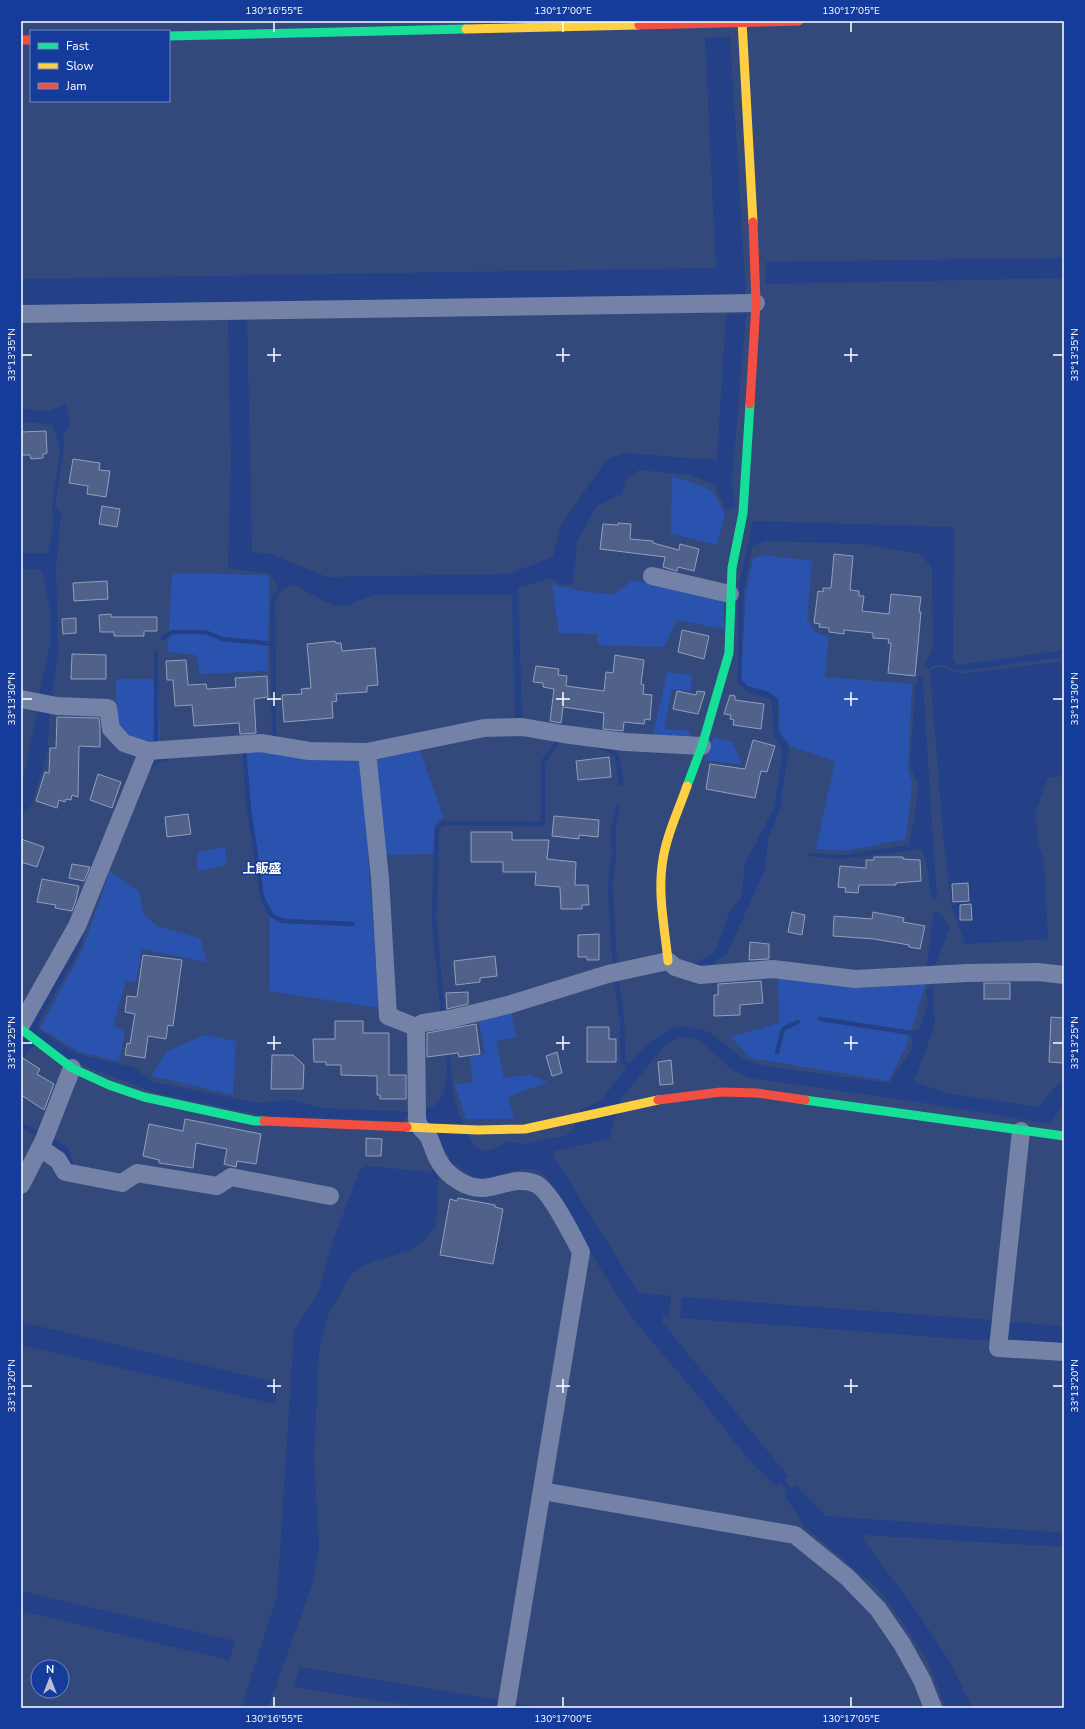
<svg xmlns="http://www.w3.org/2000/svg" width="1085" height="1729" viewBox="0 0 1085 1729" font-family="'Nunito Sans','Noto Sans JP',sans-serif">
	<rect width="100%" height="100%" fill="#33497c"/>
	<g fill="#2a53b0">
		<path d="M672,476L712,490L725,514L717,545L671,534Z"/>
		<path d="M762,555L812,561L807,619L815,632L829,637L825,677L912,684L908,768L912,784L906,839L846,851L816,849L835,761L790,746L780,731L779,700L769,692L747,686L741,679L746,593L753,558Z"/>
		<path d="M172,573L269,575L268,671L200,674L196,655L168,652Z"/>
		<path d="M633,580L724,597V629L677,620L664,647L598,645L597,634L559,633L552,584L577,590L613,595Z"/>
		<path d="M667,672L692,675L691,691L672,689L664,729L690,731V739L653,736Z"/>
		<path d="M116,679H158L160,745L149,746L117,728Z"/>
		<path d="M714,737L733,742L742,765L705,760Z"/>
		<path d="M418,746L443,816L435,825L433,854L384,855L375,758Z"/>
		<path d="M268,748L361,758L379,1008L270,991V919L261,899L241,754Z"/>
		<path d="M225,847L227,865L197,871V852Z"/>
		<path d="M110,871L139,892L143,913L156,926L200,938L207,962L142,949L136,982L126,981L113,1025L125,1032L119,1061L79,1052L40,1028L81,953Z"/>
		<path d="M778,974L927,980L905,1049L888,1081L751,1058L731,1037L779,1023Z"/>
		<path d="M511,1010L516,1037L496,1041L504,1078L528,1075L548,1082L508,1097L514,1119H466L455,1085L473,1082L470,1057L485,1054L478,1017Z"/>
		<path d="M204,1035L236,1041L233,1095L152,1076L166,1052Z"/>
	</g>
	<g fill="#244086">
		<path d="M730,37L746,295L21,306V279L716,268L705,38Z"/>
		<path d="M1064,258V278L766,284V262Z"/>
		<path d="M746,314L732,480L735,507L726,510L715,485L691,475L639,470L626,479L622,493L596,507L577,542L573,584L562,585L551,578L518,588L522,719H515L512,595H373L348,605L334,606L294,585L280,589L269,573L228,569L231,462L228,321L247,320L252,552L271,554L327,577L509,574L553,557L561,525L607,459L623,453L717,460L726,315Z"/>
		<path d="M65,404L71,424L63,433L64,450L55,506L61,515L56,568L58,649L52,699L39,695L50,644V609L42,570L21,569V553H48L54,521L52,509L60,450L53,425L30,422L21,423V410L29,409L48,412Z"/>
		<path d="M753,521L954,527L953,660L959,665L1064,650V657L958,671L943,665H934L929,669L924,667L933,648L932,569L921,554L865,544L766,541L752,546L744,591L741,679L747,686L769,692L778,700V732L789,746L780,809L768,839L765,869L727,954L716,960L714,970L697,969L696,963L715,952L730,911L741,898L745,864L774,808L783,750L774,736L772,702L768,698L748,692L738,683V590Z"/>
		<path d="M1064,661V776L1048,778L1036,811L1037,839L1044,862L1048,939L965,944L951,905L944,844L930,671L939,666L960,674Z"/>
		<path d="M919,677L923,678V685L937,899H931L928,872L922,849L841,859L808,856L810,853L843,855L909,845L915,816L918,786L910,765L915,688Z"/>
		<path d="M38,709L50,712L47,755L31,806L21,814V788Z"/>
		<path d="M96,896L79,951L38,1024L39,1030L77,1054L133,1067L154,1082L259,1103L291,1100L322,1108L411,1112L402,1121L270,1117L155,1093L33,1046L21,1060V1040L29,1029Z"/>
		<path d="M934,912L941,914L950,928L933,970H926Z"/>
		<path d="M932,985L935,1023L914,1082L946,1093L1038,1107L1059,1083L1064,1082V1103L1050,1124L904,1100L749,1078L731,1069L705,1045L693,1038H678L663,1047L621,1099L609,1139L555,1151L553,1155L639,1293L671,1296L669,1317L663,1316L662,1322L788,1476L784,1480L791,1488L796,1485L826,1516L1064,1533V1547L864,1535L863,1539L919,1615L950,1662L972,1708H946L927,1660L902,1621L878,1589L805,1527L785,1496L787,1492L780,1483L776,1486L747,1458L705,1404L633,1319L572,1224L547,1177L534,1169H523L490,1177L474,1178L456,1165H453L442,1174L438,1180L436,1226L421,1243L408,1251L371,1262L352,1273L328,1315L319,1350L314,1458L319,1546L313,1582L268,1708H241L277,1597L294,1331L319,1291L333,1240L360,1170L367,1166L429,1172C436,1170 446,1163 449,1156L434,1136L422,1109C428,1108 433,1108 437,1104C452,1088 446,1050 443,1030L445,1028L448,1029C450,1046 450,1064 452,1081C453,1104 464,1126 474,1146L484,1151L491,1150L509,1141L523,1144L564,1136L573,1131L581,1109L601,1101L628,1065L649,1043L672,1028L686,1026L709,1032L744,1059L763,1066L889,1083L912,1049V1033L920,1028L928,1004L926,990Z"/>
		<path d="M21,1122L57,1140L69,1149L74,1166L71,1170L65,1154L55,1146L21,1127Z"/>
		<path d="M682,1297L992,1320L989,1341L680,1318Z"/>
		<path d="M21,1322L278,1383L275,1404L21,1345Z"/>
		<path d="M1009,1322L1064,1326V1347L1008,1342Z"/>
		<path d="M21,1591L235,1641L229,1660L21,1611Z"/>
		<path d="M300,1667L544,1708H426L293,1687Z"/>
	</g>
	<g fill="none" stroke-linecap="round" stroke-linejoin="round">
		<g stroke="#244086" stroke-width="4.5">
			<path d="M163,638L173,632H205L223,639L273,644"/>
			<path d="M156,653V743"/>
			<path d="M274,736L273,599L280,589"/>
			<path d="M601,748H606L617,756L621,784"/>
			<path d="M244,751L249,809L262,897L271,915L283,921L353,924"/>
			<path d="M149,767L158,760L167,758"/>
			<path d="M615,968L610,884L614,855L613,828L618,808"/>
			<path d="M616,977L622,1019L623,1062L628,1065"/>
			<path d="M443,1016L434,920L437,828L443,823L543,824V762L558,741"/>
			<path d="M820,1019L912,1033"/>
			<path d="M777,1052L783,1029L798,1022"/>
		</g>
	</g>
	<g fill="#51628a" stroke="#929fbb">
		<path d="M46,431L47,453L43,454V458L31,459L30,455H21V432Z"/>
		<path d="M73,459L100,463L99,470L110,471L106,497L87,494L88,486L69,483Z"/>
		<path d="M102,506L120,509L117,527L99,524Z"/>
		<path d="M618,523L631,524L630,539L653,541V543L679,550L680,544L699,549L694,571L678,567L677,571L663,567L665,557L600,549L603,524L618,525Z"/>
		<path d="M834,554L853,556L850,590L859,591V596H864L862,611L889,614L891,594L921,597L919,612H921L915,676L888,673L891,643H888L889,639L873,638V633L844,630V634L829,632V628L819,627L820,624L814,623L818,591L823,592V588H831Z"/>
		<path d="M107,581L108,599L74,601L73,583Z"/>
		<path d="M111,614V617H157V631H144V636H114V632H100L99,615Z"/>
		<path d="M76,618V633L63,634L62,619Z"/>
		<path d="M682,630L709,636L704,659L678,652Z"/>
		<path d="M335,641L336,643H341L342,651L375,648L378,685L367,686V692L336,694L337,701L332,702L333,718L284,722L282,695L302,694L301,689L311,688L307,644Z"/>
		<path d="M72,654L106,655V679H71Z"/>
		<path d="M615,655L644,660L641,684L644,685L643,694L652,695L650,720L645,719L644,724L624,722L623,731L603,729L604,713L563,707L561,723L550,721L554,689L543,687V683L533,682L536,666L559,669L558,675L567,676L566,686L604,691L606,672L613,673Z"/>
		<path d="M186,660L188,685L206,684L207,689L236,687L235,678L267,676L268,697L254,699L256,733L240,734L239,723L194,726L192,705L175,706L173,680H167L166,661Z"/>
		<path d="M677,691L696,695L697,691L705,692L698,714L673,709Z"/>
		<path d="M730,695L735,696V700L764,704L761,729L733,725L734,720L730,719L731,715L724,714Z"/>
		<path d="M57,717L99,718L100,728V747L79,746L78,797L72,795L71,800L66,799L65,802L59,800L57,808L36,801L45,772L49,773L50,748H56Z"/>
		<path d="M753,740L775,746L767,772L761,771L755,798L706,789L710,764L745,769Z"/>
		<path d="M609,757L611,777L578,780L576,761Z"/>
		<path d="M98,774L121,782L112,808L90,800Z"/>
		<path d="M188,814L191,834L167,837L165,817Z"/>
		<path d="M554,816L599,820L598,837L579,835V839L552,836Z"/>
		<path d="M471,832H512V840H549L547,859L576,862L575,885H588L589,905H582V909H561L560,887L535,885L536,872H503V862H471Z"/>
		<path d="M21,839L44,847L37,867L21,862Z"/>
		<path d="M874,857H903V859L920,860L921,881L896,883V885H859L858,893L845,892L846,888L838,887L840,866L866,868V860H874Z"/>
		<path d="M72,864L90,867L84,881L69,878Z"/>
		<path d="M42,879L79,886L76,900L72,911L55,908L56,905L37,902Z"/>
		<path d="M968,883L969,901L953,902L952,884Z"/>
		<path d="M971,904L972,920H960V905Z"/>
		<path d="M792,912L805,915L802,935L788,932Z"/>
		<path d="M873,912L904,918L903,922L925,926L920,949L909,947V945L874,939L833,936L834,916L872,919Z"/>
		<path d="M599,934V960H587V957H578V935Z"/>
		<path d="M750,942L769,944V959L749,960Z"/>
		<path d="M143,955L182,960L173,1026L168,1025L166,1039L148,1036L145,1058L125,1055L127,1043L130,1044L135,1014L125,1012L127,996L137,997Z"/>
		<path d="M495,956L497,976L480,978V982L456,985L454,961Z"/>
		<path d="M761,981L763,1003L740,1005V1015L714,1016V995H718V984Z"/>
		<rect x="984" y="983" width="26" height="16"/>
		<path d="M468,992V1004L447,1009L446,993Z"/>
		<path d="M1051,1017L1064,1018V1063L1049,1062Z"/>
		<path d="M335,1021H363V1033H389V1075H406V1099H380V1095H377V1076L341,1075V1065H326V1062H314L313,1039H335Z"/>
		<path d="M476,1024L480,1054L459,1057L458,1053L427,1057V1033Z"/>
		<path d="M587,1027H609V1039H616V1062H587Z"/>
		<path d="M557,1052L562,1073L552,1076L546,1056Z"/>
		<path d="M272,1055H293L304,1065L303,1089H271Z"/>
		<path d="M21,1057L40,1069L37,1074L54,1084L44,1110L21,1095Z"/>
		<path d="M671,1060L673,1084L660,1085L658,1062Z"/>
		<path d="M185,1119L261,1134L256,1164L237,1161L236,1167L224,1164L227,1149L196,1143L193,1168L159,1163V1160L143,1156L149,1124L183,1131Z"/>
		<path d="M366,1138L382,1139L381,1156H366Z"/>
		<path d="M458,1198L495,1205V1207L503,1209L493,1264L440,1255L450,1199L457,1201Z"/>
	</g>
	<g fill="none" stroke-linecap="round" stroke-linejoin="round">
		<g stroke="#7382a6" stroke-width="18">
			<path d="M21,314L756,303"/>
			<path d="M652,576L730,594"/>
			<path d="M21,699L57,706L108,708L111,729L124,743L148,751"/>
			<path d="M367,752L380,878L388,1016L416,1027L423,1023L450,1019L508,1005L608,974L668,961L675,967L700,975L773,969L855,979L967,973L1038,972L1064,975"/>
			<path d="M21,1025L77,926L148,751L261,743L309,751L367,752L484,728L522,727L563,734L625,742L702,746"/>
			<path d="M416,1027L417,1119C420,1131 422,1127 428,1136C433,1144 434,1154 439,1161C447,1176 467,1189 484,1188C501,1186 519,1176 536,1184C550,1190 573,1237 581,1252L506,1708"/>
			<path d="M1021,1131L998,1348L1064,1352"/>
			<path d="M40,1148L58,1160L65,1172L122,1183L137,1173L217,1186L231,1177L330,1196"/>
			<path d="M21,1185L43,1142L72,1068"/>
			<path d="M542,1491L795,1535L847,1577L878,1609L902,1644L922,1680L933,1708"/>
		</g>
		<g stroke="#16e098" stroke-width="9">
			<path d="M169,36L466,29"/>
			<path d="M687,786L702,746L729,653L732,568L743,513L750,404"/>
			<path d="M21,1029L72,1068L109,1085L144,1097L255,1121H264"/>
			<path d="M805,1100L1064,1136"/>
		</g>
		<g stroke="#ffcf43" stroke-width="9">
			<path d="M742,21L753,222"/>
			<path d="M466,29L639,25"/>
			<path d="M668,961C665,930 658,897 662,866C665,838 678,812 687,786"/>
			<path d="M407,1127L478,1130L525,1129L658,1100"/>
		</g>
		<g stroke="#f24e42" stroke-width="9">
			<path d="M639,25L799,21"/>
			<path d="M21,40H31"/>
			<path d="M750,404L756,303L753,222"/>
			<path d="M658,1100L721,1092L757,1093L805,1100"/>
			<path d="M264,1121L407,1127"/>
		</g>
	</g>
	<path fill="none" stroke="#fff" stroke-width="1.5" d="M274,22V32M563,22V32M851,22V32M274,348V362M563,348V362M851,348V362M22,355H32M267,355H281M556,355H570M844,355H858M1053,355H1063M274,692V706M563,692V706M851,692V706M22,699H32M267,699H281M556,699H570M844,699H858M1053,699H1063M274,1036V1050M563,1036V1050M851,1036V1050M22,1043H32M267,1043H281M556,1043H570M844,1043H858M1053,1043H1063M274,1379V1393M563,1379V1393M851,1379V1393M22,1386H32M267,1386H281M556,1386H570M844,1386H858M1053,1386H1063M274,1697V1707M563,1697V1707M851,1697V1707"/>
	<g text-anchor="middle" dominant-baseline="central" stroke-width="3" stroke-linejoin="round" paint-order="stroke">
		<g font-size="13" font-weight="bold" fill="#fff" stroke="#153c9a">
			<text x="262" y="869">上飯盛</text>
		</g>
	</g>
	<rect width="1085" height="1729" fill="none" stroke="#153c9a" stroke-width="44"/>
	<rect x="30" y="30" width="140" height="72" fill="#153c9a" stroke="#738ac2"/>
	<rect x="38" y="43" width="20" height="6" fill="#16e098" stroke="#738ac2"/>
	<text x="66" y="50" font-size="12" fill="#ffffff">Fast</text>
	<rect x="38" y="63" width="20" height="6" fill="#ffcf43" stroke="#738ac2"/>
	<text x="66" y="70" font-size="12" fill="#ffffff">Slow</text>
	<rect x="38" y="83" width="20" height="6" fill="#f24e42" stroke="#738ac2"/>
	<text x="66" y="90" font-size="12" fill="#ffffff">Jam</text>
	<g transform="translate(50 1679)"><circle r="19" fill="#153c9a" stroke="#738ac2"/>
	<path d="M0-3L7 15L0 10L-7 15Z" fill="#b8bfd1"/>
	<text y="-6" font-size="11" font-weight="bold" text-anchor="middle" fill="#ffffff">N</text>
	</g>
	<rect x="22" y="22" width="1041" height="1685" fill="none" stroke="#fff" stroke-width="1.5"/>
	<g font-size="10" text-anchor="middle" fill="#fff">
		<text x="274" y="14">130°16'55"E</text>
		<text x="563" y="14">130°17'00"E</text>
		<text x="851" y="14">130°17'05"E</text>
		<text transform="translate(11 355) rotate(-90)" y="4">33°13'35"N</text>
		<text transform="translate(1074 355) rotate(-90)" y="4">33°13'35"N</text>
		<text transform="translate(11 699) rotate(-90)" y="4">33°13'30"N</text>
		<text transform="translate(1074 699) rotate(-90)" y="4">33°13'30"N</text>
		<text transform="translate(11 1043) rotate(-90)" y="4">33°13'25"N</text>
		<text transform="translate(1074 1043) rotate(-90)" y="4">33°13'25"N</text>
		<text transform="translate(11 1386) rotate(-90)" y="4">33°13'20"N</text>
		<text transform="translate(1074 1386) rotate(-90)" y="4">33°13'20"N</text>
		<text x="274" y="1722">130°16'55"E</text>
		<text x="563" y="1722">130°17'00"E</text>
		<text x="851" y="1722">130°17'05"E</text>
	</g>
</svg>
